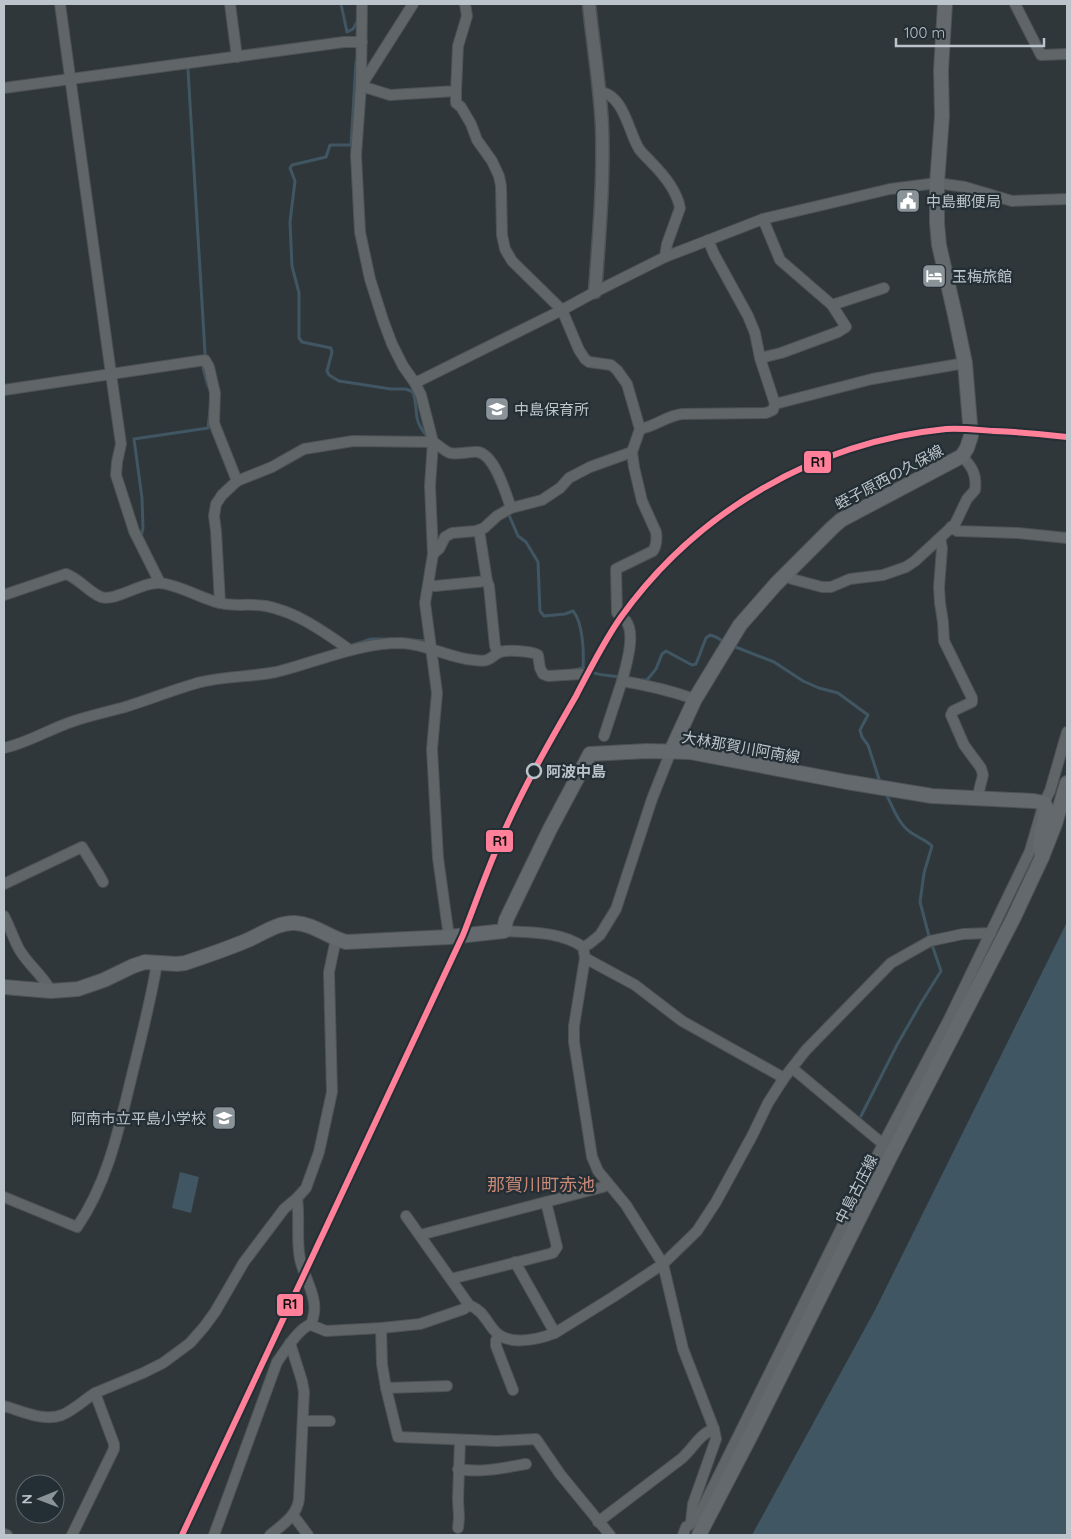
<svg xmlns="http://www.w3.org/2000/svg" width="1071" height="1539" viewBox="0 0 1071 1539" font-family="Quicksand,'Noto Sans JP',sans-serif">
	<rect width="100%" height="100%" fill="#2f373b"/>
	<g fill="#405663">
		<path d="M1067,922V1535H752L875,1310Z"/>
		<path d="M180,1172L199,1177L191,1213L172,1208Z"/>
	</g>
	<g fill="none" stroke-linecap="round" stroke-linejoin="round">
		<g stroke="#405663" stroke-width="3">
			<path d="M341,4L347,32L353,29L358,20"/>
			<path d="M356,62L351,145H330L326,157L292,165L290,168L295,181L290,222L292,266L299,293V338L302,342L331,348L332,352L327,371L329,375L339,381L391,389H406L413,392C419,411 412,418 426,435"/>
			<path d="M188,70L205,353"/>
			<path d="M203,368L208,386"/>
			<path d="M509,515L518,536L526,542L538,562L540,611L544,616L565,614L573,611C583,622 584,653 583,668"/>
			<path d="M143,539L141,536L143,528L142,498L134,439L208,428L210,410"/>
			<path d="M414,640L424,641"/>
			<path d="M353,645L371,639H393"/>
			<path d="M733,646L774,662L803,681L819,688L838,693L868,715L860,730L862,737L868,745L880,782"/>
			<path d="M574,670L583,668C596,676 607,675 621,677"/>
			<path d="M642,680H647L656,669L662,654L666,651L692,665L696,664L706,638L710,635L716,637L724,642"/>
			<path d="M861,1116L897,1045L921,1003L941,971L929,936L920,902L924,873L932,846C925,839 916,837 909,831C898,823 892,805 886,794"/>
		</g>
		<defs>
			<g id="minor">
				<path d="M60,4L111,374L121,444L117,462L116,475L134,531L160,583"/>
				<path d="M230,4L237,57"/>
				<path d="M362,4L361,86L356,155L360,232L370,279L383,320L392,344L403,366L415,383L421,395L433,442L430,486L433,554L425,603L437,693L432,749L438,858L449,937"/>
				<path d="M413,4L361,86L390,95L456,91L458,46L467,16L465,4"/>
				<path d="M1015,4L1041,55L1067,54"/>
				<path d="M4,88L344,42H362"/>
				<path d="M456,91V103L461,107L471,124L477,140L492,161L499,176L501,186L502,235L505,249L512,261L562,310L579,350L585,359L589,362L611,365L617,370L627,384L640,429L632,452L634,467L642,501L656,532C657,539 657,545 653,551L616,569L617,613C620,616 624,619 626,621C636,634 626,666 622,681C647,685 671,691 695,699"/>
				<path d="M599,92C623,93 629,132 638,147C641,153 647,157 651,162C663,174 677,191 680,208L667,244L665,257"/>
				<path d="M763,219L780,260L832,305L884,288"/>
				<path d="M760,358L781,353L838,332L846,327L832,305"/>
				<path d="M415,383L562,310L595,292L665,257L763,219L890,189L937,183L965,187L1012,201L1067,199"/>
				<path d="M4,390L205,360L209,367L215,393L214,423L237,481"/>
				<path d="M775,404L872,379L965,363"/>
				<path d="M640,429C656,426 666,416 682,414L766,413L773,410L775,404L760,358L755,333L748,316L714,254L708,240"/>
				<path d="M951,527L957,531L1018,533L1067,538"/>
				<path d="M940,538L942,548L939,587L940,603L943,622L944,641L972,698V702L953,711L951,715L964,745L981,768L983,775L977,799"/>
				<path d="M433,554L439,549L445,537L452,533L476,531L484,528L497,516L511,508L542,500L560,488L569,478L590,467L632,452"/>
				<path d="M785,575L792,579L822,587H831L850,579L883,575L906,567L915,561L955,524L967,499L975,490C977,474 972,467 962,456"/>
				<path d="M487,581L489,586L495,646L498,653"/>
				<path d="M428,585L435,586L487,581L479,530"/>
				<path d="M4,595L66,574C80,579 88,592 101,597C115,602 141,582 159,583C178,584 202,599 220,603C236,607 251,603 266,606C297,612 324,632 350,650"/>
				<path d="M220,603L216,531L214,516L216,504L222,495L237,481L272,467L304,449L353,441L433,442C439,445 444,451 450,453C458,455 470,451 478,452C495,455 506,494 511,508"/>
				<path d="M604,736L622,681"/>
				<path d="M4,748C27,743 48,730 71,722C88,716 107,712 125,707C151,699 175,689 201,682C226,676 251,677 276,672C317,662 357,643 401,643C427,644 449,658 474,660C489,662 487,660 498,653C505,649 532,651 538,655L540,668L543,674L548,676L581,674"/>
				<path d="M4,884L82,847L98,873L103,882"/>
				<path d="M4,916C10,927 13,938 19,949C28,965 43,975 51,991"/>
				<path d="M504,931C530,933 560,931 583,947L585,958L574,1026V1042L592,1157L598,1171L626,1205L663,1264L683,1349L714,1429L716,1439L693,1504L691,1522"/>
				<path d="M583,947L589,944L600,935L616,909L652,799L671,751"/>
				<path d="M585,958L635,985L682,1021L784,1078"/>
				<path d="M792,1068L883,1144"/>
				<path d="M4,1197L77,1227C108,1182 119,1128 132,1075C141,1038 151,1000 157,963"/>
				<path d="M406,1216L469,1305C482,1310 485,1319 493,1329C506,1347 537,1340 555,1333"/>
				<path d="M420,1235L603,1187L608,1184"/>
				<path d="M515,1262L555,1333L613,1297L663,1264L697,1231L716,1202L752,1136L768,1103L784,1078L806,1050L891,963L930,941L963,934L991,933"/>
				<path d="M451,1279L553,1253L557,1247L546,1202"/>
				<path d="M311,1325L326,1331L381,1328L420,1324L464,1309L469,1305"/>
				<path d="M381,1328L382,1364L386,1388L447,1386"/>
				<path d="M500,1336L496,1340V1346L513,1390"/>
				<path d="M386,1388L398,1437L497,1441L536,1439L560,1474L610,1535"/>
				<path d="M4,1406C22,1411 43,1422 62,1415C74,1410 84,1400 95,1393"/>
				<path d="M304,1421H330"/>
				<path d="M458,1469C481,1473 503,1468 526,1464"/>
				<path d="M293,1515L308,1535"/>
				<path d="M598,1522L681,1459C693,1449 699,1434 714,1429"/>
				<path d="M458,1528L459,1518L458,1499L460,1440"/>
				<path d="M4,1534L7,1535"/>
				<path d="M72,1535L114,1449V1444L95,1393L143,1373L163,1363L190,1343L204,1327L215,1312L244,1262L284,1209L297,1198L306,1188L319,1152L332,1092L329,972L336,939"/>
				<path d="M214,1535L277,1362C285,1351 293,1337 303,1329C308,1325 312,1325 313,1318C319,1298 304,1278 300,1259C296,1239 300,1218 297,1198"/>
				<path d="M270,1535C282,1525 297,1516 299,1499L304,1392L302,1381L290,1343"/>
				<path d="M683,1535L686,1527L691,1524L701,1511L883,1144L949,1019L1030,851L1044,803L1050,791L1067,732"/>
			</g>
			<path id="tertiary" d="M589,4C593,45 600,85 602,126C604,181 599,237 595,292"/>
			<g id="secondary">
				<path d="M671,751L695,699L740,625L776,584L832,528L841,520L962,456L967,448L971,436L965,363L955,315L939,245L937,223V183L942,116L941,70L945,4"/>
				<path d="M4,987L51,991L78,989L104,980L133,966L145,962L177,964L185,963C206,956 227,949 248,940C262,934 278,922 295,923C314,924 328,937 346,942L449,937L504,931L506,920L550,829L590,754L647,751L690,752L847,782L932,796L1034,801L1044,803L1047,809L1040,843L1042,857"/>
				<path d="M699,1535L750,1437L891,1155L1013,919L1042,857L1055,824L1067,783"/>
			</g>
		</defs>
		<use href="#minor" stroke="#4d5255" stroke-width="12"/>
		<use href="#tertiary" stroke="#4d5255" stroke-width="15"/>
		<use href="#secondary" stroke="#4d5255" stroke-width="16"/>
		<use href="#minor" stroke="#606568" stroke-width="10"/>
		<use href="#tertiary" stroke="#606568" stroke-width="12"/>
		<use href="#secondary" stroke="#63696d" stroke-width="14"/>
		<defs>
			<path id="rail-1" d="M182,1535L463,935C476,902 488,867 503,834C524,786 550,741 576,696C590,669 604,641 621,617C697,511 816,442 946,429C962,428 978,430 994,431C1018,432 1043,434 1067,437"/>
		</defs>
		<use href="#rail-1" stroke="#232e35" stroke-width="10"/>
		<use href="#rail-1" stroke="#ff8098" stroke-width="6"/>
	</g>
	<defs>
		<symbol id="civic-square" viewBox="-11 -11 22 22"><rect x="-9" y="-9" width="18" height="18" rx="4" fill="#8a9398" stroke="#232e35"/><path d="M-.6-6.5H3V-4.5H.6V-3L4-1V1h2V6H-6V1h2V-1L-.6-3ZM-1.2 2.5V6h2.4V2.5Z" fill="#fff"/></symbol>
		<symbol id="hotel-square" viewBox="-11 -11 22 22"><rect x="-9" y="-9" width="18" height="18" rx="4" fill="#8a9398" stroke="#232e35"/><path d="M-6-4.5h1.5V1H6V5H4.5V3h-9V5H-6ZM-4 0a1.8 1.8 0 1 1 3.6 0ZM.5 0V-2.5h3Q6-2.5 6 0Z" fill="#fff"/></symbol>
		<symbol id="school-square" viewBox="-11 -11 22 22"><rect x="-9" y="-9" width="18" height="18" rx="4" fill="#8a9398" stroke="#232e35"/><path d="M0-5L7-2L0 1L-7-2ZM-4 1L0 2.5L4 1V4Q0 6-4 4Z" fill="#fff"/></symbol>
	</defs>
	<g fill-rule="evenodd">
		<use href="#civic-square" x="894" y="187" width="28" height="28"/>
		<use href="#hotel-square" x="920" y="262" width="28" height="28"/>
		<use href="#school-square" x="483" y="395" width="28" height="28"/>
		<use href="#school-square" x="210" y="1104" width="28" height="28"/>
	</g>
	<circle fill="#232e35" stroke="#bbc4ca" stroke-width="2.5" cx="534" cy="771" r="7"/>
	<g text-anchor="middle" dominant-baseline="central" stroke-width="4.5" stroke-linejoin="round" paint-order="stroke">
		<g font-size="15" fill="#bbc4ca" stroke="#232e35" text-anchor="start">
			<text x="926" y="201">中島郵便局</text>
			<text x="952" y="276">玉梅旅館</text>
			<text x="514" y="409">中島保育所</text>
			<text x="206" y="1118" text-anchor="end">阿南市立平島小学校</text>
		</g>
		<g font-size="15" fill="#bbc4ca" stroke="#232e35">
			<text transform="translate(889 477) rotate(-28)">蛭子原西の久保線</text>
			<text transform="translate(741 747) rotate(10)">大林那賀川阿南線</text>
			<text transform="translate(856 1189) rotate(-63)">中島古庄線</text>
		</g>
		<g font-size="15" font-weight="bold" fill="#bbc4ca" stroke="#232e35" text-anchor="start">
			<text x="546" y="771">阿波中島</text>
		</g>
		<g font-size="18" fill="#ca8976" stroke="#232e35">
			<text x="541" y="1184">那賀川町赤池</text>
		</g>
	</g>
	<g stroke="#232e35" stroke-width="2">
		<rect x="803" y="450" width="29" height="24" rx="5" fill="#ff8098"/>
		<rect x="485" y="829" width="29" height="24" rx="5" fill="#ff8098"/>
		<rect x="276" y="1293" width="28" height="24" rx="5" fill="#ff8098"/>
	</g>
	<g font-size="14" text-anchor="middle" font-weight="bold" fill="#111">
		<text x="818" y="467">R1</text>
		<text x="500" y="846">R1</text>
		<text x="290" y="1309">R1</text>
	</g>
	<rect width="1071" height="1539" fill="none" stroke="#bbc4ca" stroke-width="10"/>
	<g transform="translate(40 1499) rotate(269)"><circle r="24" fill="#232e35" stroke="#606a71"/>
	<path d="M0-4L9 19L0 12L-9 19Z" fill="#8a9398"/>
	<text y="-8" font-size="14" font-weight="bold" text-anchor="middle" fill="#bbc4ca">N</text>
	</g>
	<path d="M896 38v8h148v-8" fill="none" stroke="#bbc4ca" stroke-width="2.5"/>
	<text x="904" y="38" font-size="15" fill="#bbc4ca" stroke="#232e35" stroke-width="4" paint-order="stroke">100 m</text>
</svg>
